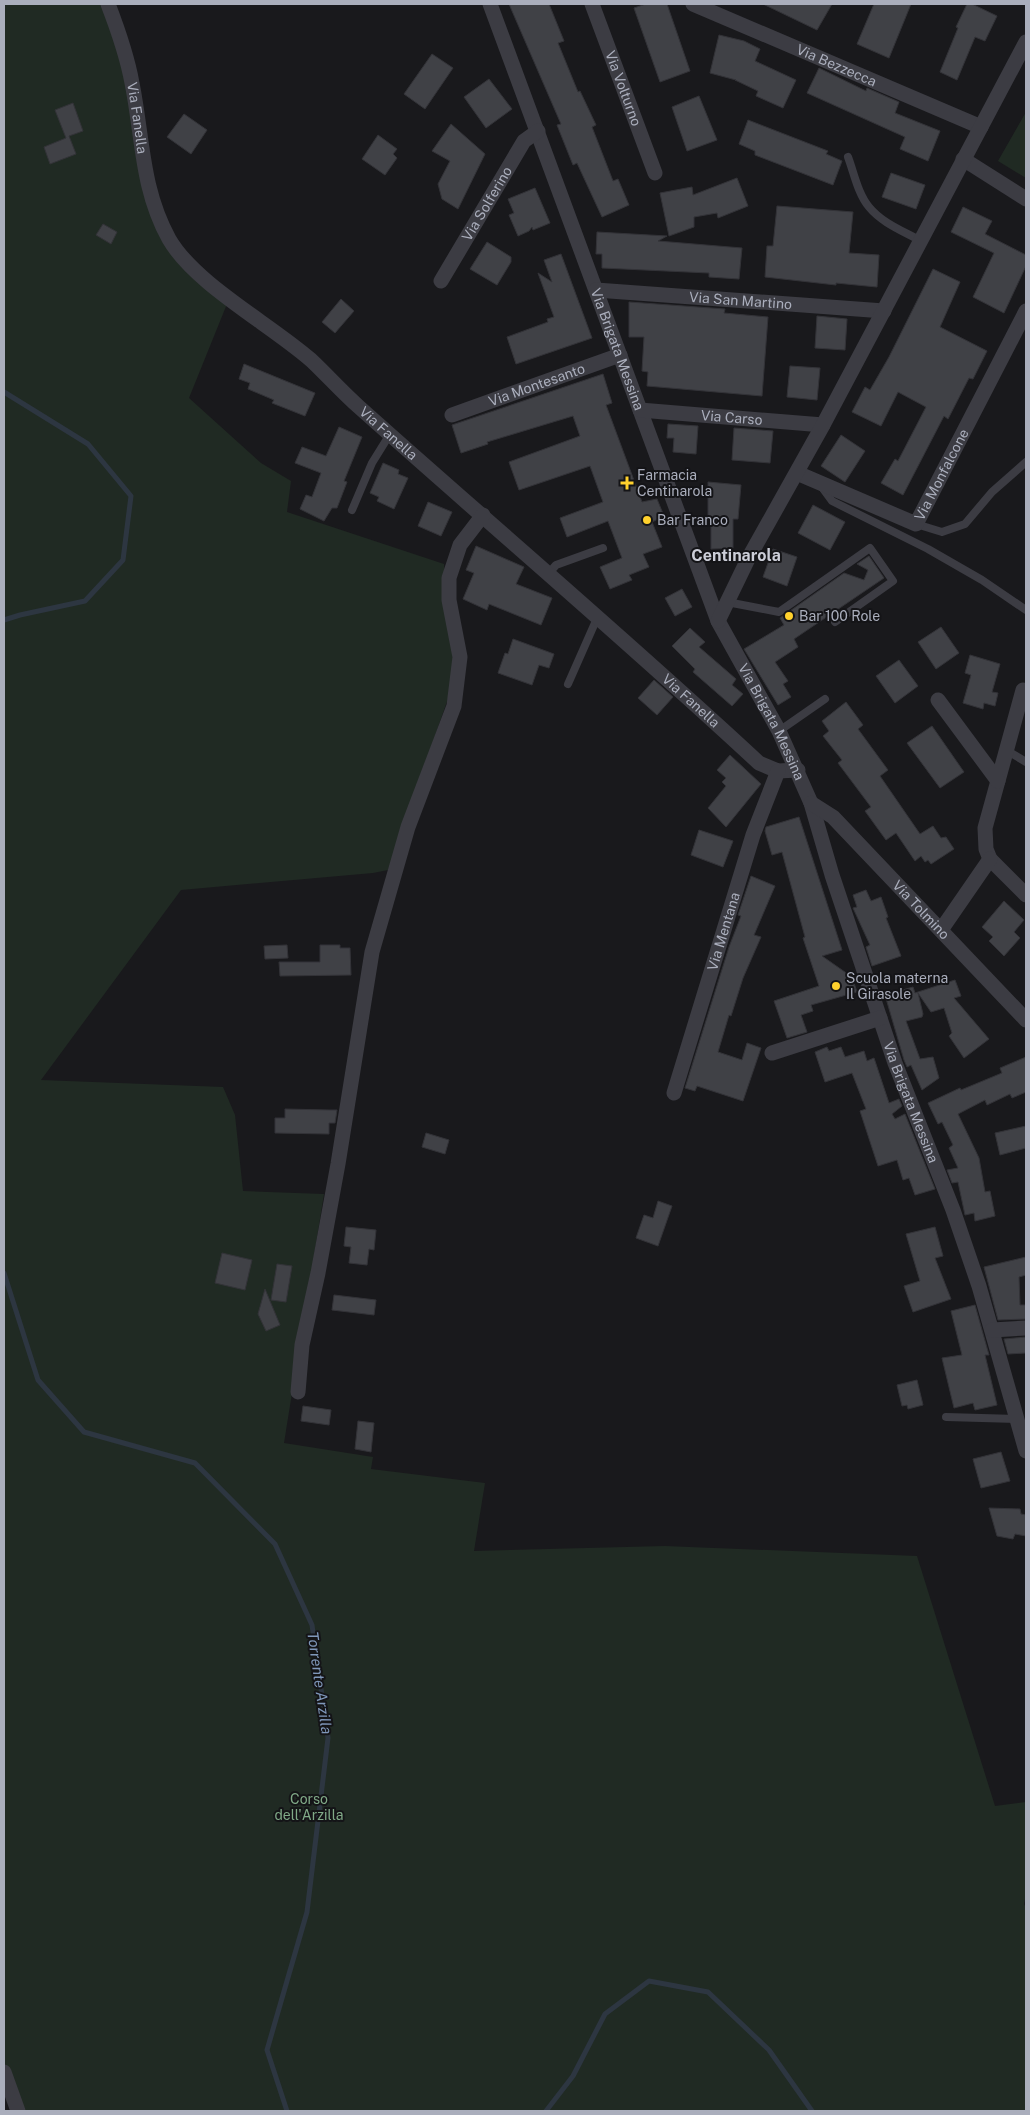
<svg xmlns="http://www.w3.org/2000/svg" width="1030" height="2115" viewBox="0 0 1030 2115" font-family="'Public Sans',sans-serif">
	<rect width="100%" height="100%" fill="#19191c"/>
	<g fill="#202a23">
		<path d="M4,4H108L163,232L231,294L189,398L261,463L291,481L287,512L444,564L446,609L455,641L451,690L388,870L373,873L181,890L41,1080L223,1087L235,1115L243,1191L324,1194L284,1443L373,1457L371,1469L485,1483L474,1551L665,1546L917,1556L995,1806L1026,1802V1894L1024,1904L1026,1908V2111H11L4,2073Z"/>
		<path d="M1026,112V178L998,161Z"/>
	</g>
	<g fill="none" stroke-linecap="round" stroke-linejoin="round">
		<g stroke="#2d3641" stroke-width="5">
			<path d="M4,392L88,444L131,496L123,560L85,601L20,615L4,620"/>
			<path d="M4,1273L38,1380L84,1432L195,1463L275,1544L312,1625L328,1738L307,1912L267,2050L287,2111"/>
			<path d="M546,2111L573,2076L605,2014L649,1981L708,1992L769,2050L812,2111"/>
		</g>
	</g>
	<g fill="#404146" stroke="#333338">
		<path d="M509,4H549L564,41L558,43L578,92L580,91L596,125L592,127L613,181L618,179L629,205L602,217L577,163L573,165L557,125L561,124Z"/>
		<path d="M646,4H667L690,71L660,82L634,8Z"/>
		<path d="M763,4H832L817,30Z"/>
		<path d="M874,4H911L889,58L857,44Z"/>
		<path d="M967,4H972L997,16L985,41L975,37L957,80L940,72L958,28L956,27Z"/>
		<path d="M719,35L744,41L760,49L755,61L796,80L783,108L756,96L758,91L735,80H736L710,73Z"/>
		<path d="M432,54L453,68L425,109L404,94Z"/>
		<path d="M819,68L866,91L867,88L899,102L895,113L940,131L928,161L900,149L905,137L807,93Z"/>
		<path d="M489,79L512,109L486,128L464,97Z"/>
		<path d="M699,96L717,140L687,151L672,107Z"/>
		<path d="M73,103L83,131L69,136L76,154L50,164L44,147L66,138L55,110Z"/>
		<path d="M184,114L207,130L191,154L167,137Z"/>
		<path d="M748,120L828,151L826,154L842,161L833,185L755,155V151L739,144Z"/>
		<path d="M451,124L485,154L458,209L442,199L438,184L450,161L432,151Z"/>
		<path d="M378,135L397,149L393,154L397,158L385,175L362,159Z"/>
		<path d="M891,173L925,185L916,209L882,197Z"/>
		<path d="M737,178L748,206L718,218L717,213L694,217V227L669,236L660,193L692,187L693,195Z"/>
		<path d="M535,188L550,223L533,230L532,227L529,231L518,236L509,215L514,213L508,199Z"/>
		<path d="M777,206L853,212L849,253L879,255L877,287L836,283V285L765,277L767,246H773Z"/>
		<path d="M963,207L992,221L985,234L1026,255V266L1004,313L973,297L994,253L951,232Z"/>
		<path d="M103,224L117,232L111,244L96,235Z"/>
		<path d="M597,232L667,236L658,241L742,248L739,279L709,277V273L602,268V254H596Z"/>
		<path d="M487,242L511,257V262L497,285L470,269Z"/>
		<path d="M561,254L592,338L516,364L507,337L548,322L547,319L554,317L538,273L552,282L544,260Z"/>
		<path d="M933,269L960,282L940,327L987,351L973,379L969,378L948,419L944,416L903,495L881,483L895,459L898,461L926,407L898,392L881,426L852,412L865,387L870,390L889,357Z"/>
		<path d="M341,299L354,311L335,333L322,322Z"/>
		<path d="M629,302L725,309L724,313L768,317L762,396L647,386L648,372L642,371L644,337H629Z"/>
		<path d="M817,316L847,319L845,350L815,348Z"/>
		<path d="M244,364L315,393L305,416L272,403L274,400L248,389L250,383L239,379Z"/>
		<path d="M790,366L820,368L817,400L787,397Z"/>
		<path d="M603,374L612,403L606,405L642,502L657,499L664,516L652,522L662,547L643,554L649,567L629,575L632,580L610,589L600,567L622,558L608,521L567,537L560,518L603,502L590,466L519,490L509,462L580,436L573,416L487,442L488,444L461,453L452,425Z"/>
		<path d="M668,424L698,426L696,454L673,452L674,438H667Z"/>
		<path d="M339,427L362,437L344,481L347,482L337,508H332L324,521L300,509L306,495L312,497L321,473L295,463L302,447L326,456Z"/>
		<path d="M734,428L773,431L770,463L732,460Z"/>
		<path d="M841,435L865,451L845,482L821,466Z"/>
		<path d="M383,463L399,470L398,474L408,478L394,509L377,501L379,497L370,493Z"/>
		<path d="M708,482L741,485L738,519H733V548L711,549V517H708Z"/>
		<path d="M428,502L452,512L441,536L418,526Z"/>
		<path d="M813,505L845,522L830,550L798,533Z"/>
		<path d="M476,546L524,567L516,584L552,598L541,625L489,604L487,610L463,599L474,573L466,570Z"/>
		<path d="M773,549L797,557L787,586L763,577Z"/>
		<path d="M869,556L884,578L794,639L798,647L775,662L788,681L783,684L791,697L778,705L744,649L784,625L780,618L844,573L864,580L868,570L857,564Z"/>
		<path d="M682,589L692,607L675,616L665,598Z"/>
		<path d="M941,627L959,653L936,669L918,642Z"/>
		<path d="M690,628L705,642L699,647L736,679L732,685L743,694L732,706L693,672L695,669L672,646Z"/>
		<path d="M513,639L554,654L549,668L539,665L532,685L498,673L505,653L508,654Z"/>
		<path d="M970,655L1000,664L992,692L998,693L995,706L984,703L983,709L963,703L971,675L965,673Z"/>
		<path d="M899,660L918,686L895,703L876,676Z"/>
		<path d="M654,680L673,697L657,715L638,698Z"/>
		<path d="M846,702L863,725L858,729L888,770L880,776L920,834L933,826L941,838L946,837L954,849L931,864L928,860L925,862L921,856L915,861L896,833L886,840L865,811L871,807L838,763L842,760L823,736L829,731L822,721Z"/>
		<path d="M932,726L964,772L940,788L907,743Z"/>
		<path d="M730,755L761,784L726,827L708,808L726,786L722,782L726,778L717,770Z"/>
		<path d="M799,817L842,950L822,956L852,977L857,992L811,1005L813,1011L801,1015L807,1032L787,1038L774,1001L819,986L803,938L805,937L782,852L772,855L765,831L766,827Z"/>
		<path d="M699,830L733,841L723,867L691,855Z"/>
		<path d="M751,876L775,886L754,935L761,937L743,978L731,1016L729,1015L718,1052L742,1060L747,1043L761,1048L743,1101L697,1086L695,1091L685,1088L729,947L741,916L738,915Z"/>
		<path d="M866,890L871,901L881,897L888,917L886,918L901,956L872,966L866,947L870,945L853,908L857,907L853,895Z"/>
		<path d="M1004,901L1024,920L1014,932L1020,938L1004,956L989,941L993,937L982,927Z"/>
		<path d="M287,945L288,958L265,959L264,946Z"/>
		<path d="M320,945H340V948H350L351,975L280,976L279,962H320Z"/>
		<path d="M955,980L961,996L954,998L989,1039L964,1058L949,1036L952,1033L944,1008L931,1012L918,993L923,1014L922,1017L906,1021L920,1059L933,1057L939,1078L922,1090L911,1065L907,1067L904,1060L885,995L913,987L915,993Z"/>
		<path d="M827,1047L829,1051L841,1047L845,1057L864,1051L867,1061L874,1058L889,1103L899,1099L902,1106L892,1114L895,1119L905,1114L935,1189L915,1195L909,1178L903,1180L897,1160L878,1166L860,1111L866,1109L852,1073L825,1082L815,1052Z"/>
		<path d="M1026,1057V1092L1012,1098L1010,1094L987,1105L985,1100L958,1114L979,1158L985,1192L990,1191L995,1216L975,1221L974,1213L965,1215L958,1182L952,1183L947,1170L958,1168L949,1148L953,1145L942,1122L938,1124L928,1103L960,1088L961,1090L1002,1073L1000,1068Z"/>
		<path d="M285,1109L329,1110H337L335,1123H329V1134L275,1133V1118H285Z"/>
		<path d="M1026,1126V1148L1000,1155L995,1133Z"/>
		<path d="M426,1133L449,1140L445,1154L422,1147Z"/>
		<path d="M658,1201L672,1206L658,1246L636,1238L644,1215L653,1218Z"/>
		<path d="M346,1227L376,1230L374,1250L369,1249L367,1265L349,1263L351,1247L344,1246Z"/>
		<path d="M935,1227L943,1256L935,1258L951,1299L913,1312L904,1286L920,1281L906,1234Z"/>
		<path d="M222,1253L252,1260L245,1290L215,1283Z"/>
		<path d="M1026,1257V1275L1019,1277L1020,1305H1026V1319L998,1320L984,1267Z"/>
		<path d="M277,1264L292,1266L286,1302L271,1300Z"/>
		<path d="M265,1289L280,1325L266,1331L258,1314Z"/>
		<path d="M334,1295L376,1300L374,1315L332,1310Z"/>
		<path d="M975,1305L989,1355H985L997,1405L975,1410L973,1403L954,1408L942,1358L962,1355L951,1311Z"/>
		<path d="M1026,1337V1353L1008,1354L1004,1339Z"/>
		<path d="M917,1380L923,1405L908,1409L907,1405L902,1406L897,1385Z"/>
		<path d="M303,1406L331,1410L329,1425L301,1421Z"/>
		<path d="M358,1421L374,1423L371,1452L355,1449Z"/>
		<path d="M1001,1452L1010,1481L981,1488L973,1459Z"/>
		<path d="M989,1508L1020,1509L1021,1514L1026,1515V1536L1015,1534L1013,1539L997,1536Z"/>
	</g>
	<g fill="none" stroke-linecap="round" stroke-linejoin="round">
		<g stroke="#3c3c43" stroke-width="8">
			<path d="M848,157C854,173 858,194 869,207C882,223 903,231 921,241"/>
			<path d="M821,486L832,501L928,549L982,580L1026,610"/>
			<path d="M352,510L372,463L390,434"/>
			<path d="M916,524L942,532L965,524L992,492L1026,462"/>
			<path d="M549,573L556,565L603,548"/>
			<path d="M727,602L779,612L870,548L893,581L835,622"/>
			<path d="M568,684L598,616"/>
			<path d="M779,731L825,699"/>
			<path d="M1006,750L1026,762"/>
			<path d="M946,1417L1017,1419"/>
		</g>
		<g stroke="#3c3c43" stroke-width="15">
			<path id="s1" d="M108,4C118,30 127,55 132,83C143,138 141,188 169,239C195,284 270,324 311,360C327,375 342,392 359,407C492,526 628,641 759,763L778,771L798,770"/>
			<path id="s2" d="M490,4L718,621L779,731L811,803L832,875L895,1063L953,1210L979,1286L1026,1451"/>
			<path id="s3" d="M592,4L655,173"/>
			<path id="s4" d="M693,4L981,127"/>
			<path d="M963,159L1026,199"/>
			<path id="s5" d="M441,281L524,141L538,131"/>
			<path id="s6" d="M596,290L884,311"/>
			<path id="s7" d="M640,410L823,425"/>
			<path id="s8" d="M452,415L620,355"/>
			<path id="s9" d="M797,473L916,524L1026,311"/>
			<path d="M718,621L748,559L823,425L1026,42"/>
			<path d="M1023,690L985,828L986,849L990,859L1026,895"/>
			<path d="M938,700L998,781"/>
			<path id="s10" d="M811,803L833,817L1026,1020"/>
			<path d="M941,930L990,859"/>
			<path d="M772,1053L880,1018"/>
			<path id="s11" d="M674,1093L753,835L778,771"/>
			<path d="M992,1330L1026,1328"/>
			<path d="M298,1392L302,1345L318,1273L338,1164L372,952L408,827L454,706L460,657L449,600V578L460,545L483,515"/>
			<path d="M4,2072L18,2111"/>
		</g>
	</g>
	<g fill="#ffd12d" stroke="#141417" stroke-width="2">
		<path d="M624.5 475.5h5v5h5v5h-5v5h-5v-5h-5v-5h5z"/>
		<circle cx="647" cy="520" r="5"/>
		<circle cx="789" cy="616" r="5"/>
		<circle cx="836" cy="986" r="5"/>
	</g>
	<g text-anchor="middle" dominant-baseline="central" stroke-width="4" stroke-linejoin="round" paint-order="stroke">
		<g font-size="14" fill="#aaaebc" stroke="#141417">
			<text stroke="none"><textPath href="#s4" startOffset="156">Via Bezzecca</textPath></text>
			<text stroke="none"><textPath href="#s3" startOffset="90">Via Volturno</textPath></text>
			<text stroke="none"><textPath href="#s1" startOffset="118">Via Fanella</textPath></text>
			<text stroke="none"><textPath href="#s5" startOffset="90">Via Solferino</textPath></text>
			<text stroke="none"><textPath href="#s6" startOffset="145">Via San Martino</textPath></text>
			<text stroke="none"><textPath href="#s2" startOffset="368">Via Brigata Messina</textPath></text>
			<text stroke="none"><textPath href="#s8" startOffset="90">Via Montesanto</textPath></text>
			<text stroke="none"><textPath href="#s7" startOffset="92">Via Carso</textPath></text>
			<text stroke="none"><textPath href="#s1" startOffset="538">Via Fanella</textPath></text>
			<text stroke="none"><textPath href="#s9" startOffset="185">Via Monfalcone</textPath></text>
			<text stroke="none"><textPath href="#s1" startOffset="942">Via Fanella</textPath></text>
			<text stroke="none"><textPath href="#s2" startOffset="772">Via Brigata Messina</textPath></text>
			<text stroke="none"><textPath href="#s10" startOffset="154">Via Tolmino</textPath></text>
			<text stroke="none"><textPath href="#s11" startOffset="169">Via Mentana</textPath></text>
			<text stroke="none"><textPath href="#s2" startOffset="1178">Via Brigata Messina</textPath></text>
		</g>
		<g font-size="14" fill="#aaaebc" stroke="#141417" text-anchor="start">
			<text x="637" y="475">Farmacia<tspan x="637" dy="16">Centinarola</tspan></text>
			<text x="657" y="520">Bar Franco</text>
			<text x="799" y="616">Bar 100 Role</text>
			<text x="846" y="978">Scuola materna<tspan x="846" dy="16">Il Girasole</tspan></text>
		</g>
		<g font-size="14" fill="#80a987" stroke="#141417">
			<text x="309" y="1799">Corso<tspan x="309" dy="16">dell'Arzilla</tspan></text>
		</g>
		<g font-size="15" font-style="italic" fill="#7f97ba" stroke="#141417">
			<text transform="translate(320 1683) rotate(82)">Torrente Arzilla</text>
		</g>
		<g font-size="16" font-weight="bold" fill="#ccced8" stroke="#141417">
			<text x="736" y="555">Centinarola</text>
		</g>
	</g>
	<rect width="1030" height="2115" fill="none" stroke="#aaaebc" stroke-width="10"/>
</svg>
